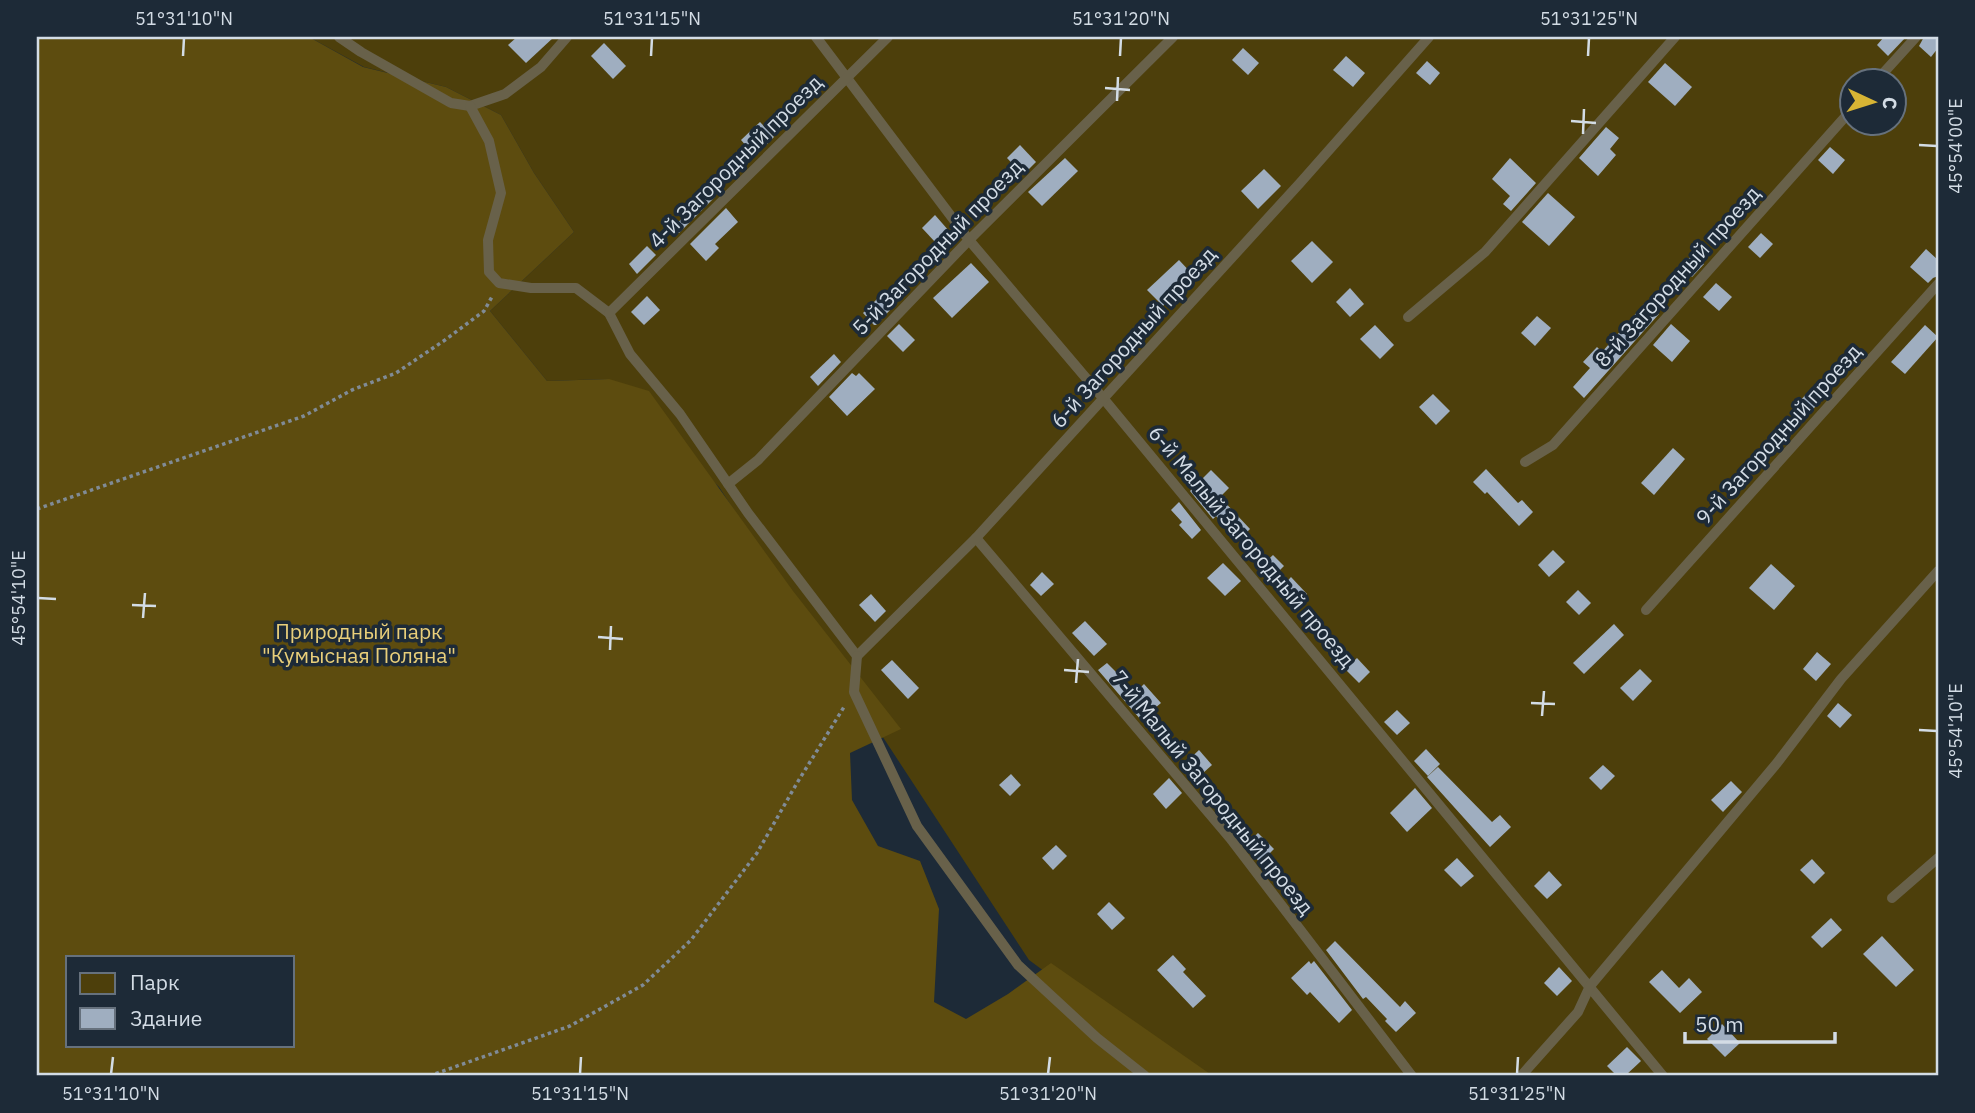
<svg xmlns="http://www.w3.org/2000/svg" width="1975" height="1113" viewBox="0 0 1975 1113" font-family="'IBM Plex Sans',sans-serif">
	<rect width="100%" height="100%" fill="#1d2a37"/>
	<path fill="#4d3f0b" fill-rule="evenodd" d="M309,37H1938V1076H1187L1029,960L719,487L608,379L547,381L490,311L574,232L534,173L501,115L446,87L364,67ZM1853,80H1895V122H1853Z"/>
	<path fill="#5d4c0f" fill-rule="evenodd" d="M37,37H309L363,67L446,87L501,115L534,173L574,232L490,311L547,381L609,379L649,391L793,591L901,729L850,753L852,800L878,846L920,861L939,909L934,1002L966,1019L1008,994L1051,963L1213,1076H37ZM68,957H292V1045H68Z"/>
	<g fill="#9faec0">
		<path d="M517,37H554L526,63L508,45Z"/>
		<path d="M1884,37H1906L1888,56L1877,45Z"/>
		<path d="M1924,37H1938V48L1931,57L1919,46Z"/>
		<path d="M604,43L626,66L613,79L591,56Z"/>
		<path d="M1243,48L1259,63L1248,75L1232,60Z"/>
		<path d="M1346,56L1365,73L1353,87L1333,70Z"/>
		<path d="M1427,61L1440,73L1430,85L1416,73Z"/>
		<path d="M1665,63L1692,87L1675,106L1648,82Z"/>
		<path d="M760,122L774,137L755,156L741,140Z"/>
		<path d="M1606,127L1619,138L1610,149L1616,155L1598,176L1579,158Z"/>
		<path d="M1020,145L1036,162L1023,175L1007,158Z"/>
		<path d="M1830,147L1845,160L1833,174L1818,160Z"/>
		<path d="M1065,158L1078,171L1042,206L1028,192Z"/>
		<path d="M1510,158L1536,183L1511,211L1503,204L1510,196L1492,179Z"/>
		<path d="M1264,169L1281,186L1258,209L1241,191Z"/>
		<path d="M706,187L715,197L679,233L673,227L690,211L686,206Z"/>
		<path d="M1548,193L1575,217L1549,246L1522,222Z"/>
		<path d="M726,208L738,222L715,244L719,248L706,261L690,244Z"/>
		<path d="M935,215L949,231L936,243L922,228Z"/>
		<path d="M1761,233L1773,244L1760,258L1748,247Z"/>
		<path d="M1312,241L1333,262L1312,283L1291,261Z"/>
		<path d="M647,246L656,255L637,274L629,264Z"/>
		<path d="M1926,249L1938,260V276L1933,278L1928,283L1910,267Z"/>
		<path d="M1693,254L1704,264L1692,277L1681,267Z"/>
		<path d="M1179,260L1194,276L1163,306L1147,290Z"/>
		<path d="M971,263L989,282L952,318L933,298Z"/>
		<path d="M1716,283L1732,297L1719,311L1703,297Z"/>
		<path d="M1350,288L1364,304L1350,317L1336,302Z"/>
		<path d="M647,296L660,310L644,325L631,312Z"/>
		<path d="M879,297L891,309L876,325H874L863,313Z"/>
		<path d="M1646,302L1659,314L1584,398L1573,387L1590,368L1583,362L1597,347L1602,352Z"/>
		<path d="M1537,316L1551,328L1535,346L1521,333Z"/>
		<path d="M899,324L915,340L903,352L887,336Z"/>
		<path d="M1671,324L1690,341L1672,362L1653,345Z"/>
		<path d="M1375,325L1394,345L1380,359L1360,339Z"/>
		<path d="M1925,325L1938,337L1905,374L1891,362Z"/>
		<path d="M834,354L841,362L818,386L810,377Z"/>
		<path d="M852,373L856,376L859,373L875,389L847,416L829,397Z"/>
		<path d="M1810,390L1821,400L1809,414L1797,404Z"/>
		<path d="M1433,394L1450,411L1436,425L1419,407Z"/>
		<path d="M1673,448L1685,459L1654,495L1641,483Z"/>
		<path d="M1486,469L1518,503L1522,500L1533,512L1519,526L1487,492L1485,494L1473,482Z"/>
		<path d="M1211,470L1229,488L1220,497L1250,529L1239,540L1216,516L1213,519L1190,491Z"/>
		<path d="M1179,502L1201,530L1192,539L1179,525L1182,522L1171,510Z"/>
		<path d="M1553,550L1565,562L1549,577L1538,565Z"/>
		<path d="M1273,555L1284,566L1272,578L1261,566Z"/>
		<path d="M1223,563L1241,581L1225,596L1207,578Z"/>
		<path d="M1771,564L1795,586L1774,610L1749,588Z"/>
		<path d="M1042,572L1054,584L1041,596L1030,585Z"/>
		<path d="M1291,577L1307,594L1295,606L1280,589Z"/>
		<path d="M1578,590L1591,603L1579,615L1566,602Z"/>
		<path d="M871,594L886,611L875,622L859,605Z"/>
		<path d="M1085,621L1107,644L1094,656L1072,633Z"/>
		<path d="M1614,624L1624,635L1584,674L1573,663Z"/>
		<path d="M1817,652L1831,664L1816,681L1803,669Z"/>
		<path d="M1357,658L1370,672L1359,683L1345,669Z"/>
		<path d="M892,660L919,688L908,699L881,670Z"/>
		<path d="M1107,663L1136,692L1144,684L1161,703L1141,720L1098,670Z"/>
		<path d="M1640,669L1652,681L1633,701L1620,688Z"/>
		<path d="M1838,703L1852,715L1840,728L1827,716Z"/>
		<path d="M1397,710L1410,723L1397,735L1384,722Z"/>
		<path d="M1426,749L1440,764L1428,776L1414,761Z"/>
		<path d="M1199,750L1212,765L1193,782L1181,767Z"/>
		<path d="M1603,765L1615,776L1601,790L1589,778Z"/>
		<path d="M1438,767L1492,822L1500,815L1511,827L1490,847L1427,777Z"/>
		<path d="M1011,774L1021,785L1010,796L999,785Z"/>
		<path d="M1169,778L1182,793L1166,809L1153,794Z"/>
		<path d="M1731,781L1742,792L1723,812L1711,800Z"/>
		<path d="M1415,788L1432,808L1407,832L1390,813Z"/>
		<path d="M1258,833L1274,849L1260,863L1245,845Z"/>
		<path d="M1056,845L1067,856L1053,870L1042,858Z"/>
		<path d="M1457,858L1474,876L1461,887L1444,870Z"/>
		<path d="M1812,859L1825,873L1814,884L1800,870Z"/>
		<path d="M1549,871L1562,885L1547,899L1534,886Z"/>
		<path d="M1109,902L1125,918L1112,930L1097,914Z"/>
		<path d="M1831,918L1842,930L1822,948L1811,937Z"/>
		<path d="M1882,936L1914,970L1896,987L1863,954Z"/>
		<path d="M1335,941L1400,1007L1405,1001L1416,1013L1396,1032L1385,1021L1387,1019L1366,997L1363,999L1326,950Z"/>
		<path d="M1173,955L1186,969L1183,972L1206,996L1193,1008L1157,970Z"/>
		<path d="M1309,961L1311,964L1314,961L1352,1010L1339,1023L1310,992L1307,995L1291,978Z"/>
		<path d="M1559,967L1572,981L1557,996L1544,983Z"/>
		<path d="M1662,970L1679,988L1689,978L1702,992L1680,1013L1649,982Z"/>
		<path d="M1722,1024L1740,1043L1725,1057L1707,1039Z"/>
		<path d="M1627,1047L1641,1061L1625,1076H1617L1607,1066Z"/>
	</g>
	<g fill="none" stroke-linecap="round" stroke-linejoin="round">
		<g stroke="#808b96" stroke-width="3.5" stroke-dasharray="3.5 3.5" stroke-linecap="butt">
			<path d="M37,509L304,416L352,390L396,373L445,340L484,311L493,295"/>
			<path d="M429,1076L570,1026L643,985L691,940L757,853L797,783L844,707"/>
		</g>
		<g stroke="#68614a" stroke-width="10">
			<path d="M339,37L361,52L451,103L470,106L505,94L541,67L567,37"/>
			<path d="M816,37L969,240L1103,398L1663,1076"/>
			<path d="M1877,80L1916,37"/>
			<path d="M470,106L489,141L501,193L488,240L489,272L499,283L531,288H576L609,313L630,354L680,414L748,513L857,656"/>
			<path d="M609,313L888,37"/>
			<path d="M1408,317L1485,252L1675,37"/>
			<path d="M1525,462L1553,445L1853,108"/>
			<path d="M728,484L758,460L969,240L1173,37"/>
			<path d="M976,538L1230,838L1412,1076"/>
			<path d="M1646,610L1938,284"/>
			<path d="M857,656L976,538L1300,183L1429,37"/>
			<path d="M857,656L854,692L917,826L1018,965L1097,1038L1145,1076"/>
			<path d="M1892,898L1938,858"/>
			<path d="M1521,1076L1578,1012L1590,986L1777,763L1841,679L1938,571"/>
		</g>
	</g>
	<path fill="none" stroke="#d3dce5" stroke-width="2.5" d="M183,56L184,38M651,56L652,38M1120,56L1121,38M1588,56L1589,38M1105,88L1130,90M1117,101L1118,77M1571,121L1596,123M1583,134L1584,109M1919,145L1937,146M38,598L56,599M132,605L156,606M143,618L145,593M598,637L623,639M610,650L611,626M1064,670L1089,672M1076,683L1078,659M1531,703L1555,704M1542,716L1544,691M1919,730L1937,731M111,1074L113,1057M580,1074L581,1057M1048,1074L1050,1057M1517,1074L1518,1057"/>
	<g text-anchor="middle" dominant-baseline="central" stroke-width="7" stroke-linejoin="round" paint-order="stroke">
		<g font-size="21" fill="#d3dce5" stroke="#1d2a37">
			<text transform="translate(735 161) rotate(-45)">4-й Загородный проезд</text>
			<text transform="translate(937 247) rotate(-46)">5-й Загородный проезд</text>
			<text transform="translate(1677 276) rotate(-48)">8-й Загородный проезд</text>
			<text transform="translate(1133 337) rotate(-48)">6-й Загородный проезд</text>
			<text transform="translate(1778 434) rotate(-48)">9-й Загородный проезд</text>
			<text transform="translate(1252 546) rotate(50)">6-й Малый Загородный проезд</text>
			<text transform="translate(1213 792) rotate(51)">7-й Малый Загородный проезд</text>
		</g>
		<g font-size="21" fill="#e9cf7a" stroke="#1d2a37">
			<text x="359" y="631">Природный парк<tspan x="359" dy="24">"Кумысная Поляна"</tspan></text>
		</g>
	</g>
	<rect width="1975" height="1113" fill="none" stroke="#1d2a37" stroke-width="77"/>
	<rect x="66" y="956" width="228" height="91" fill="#1d2a37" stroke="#66717d" stroke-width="2"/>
	<rect x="80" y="973" width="35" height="21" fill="#4d3f0b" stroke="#66717d" stroke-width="2"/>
	<text x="130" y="990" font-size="21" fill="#d3dce5">Парк</text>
	<rect x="80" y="1008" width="35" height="21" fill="#9faec0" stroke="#66717d" stroke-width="2"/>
	<text x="130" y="1026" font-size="21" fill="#d3dce5">Здание</text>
	<g transform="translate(1873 102) rotate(94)"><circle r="33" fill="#1d2a37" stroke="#66717d" stroke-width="2"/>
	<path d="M0-5L12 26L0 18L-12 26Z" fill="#d7b434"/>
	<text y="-10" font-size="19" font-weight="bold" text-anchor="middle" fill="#d3dce5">С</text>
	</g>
	<path d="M1685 1032v10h150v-10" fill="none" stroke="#d3dce5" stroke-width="3.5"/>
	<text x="1695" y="1032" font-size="21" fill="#d3dce5" stroke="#1d2a37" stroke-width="5" paint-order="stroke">50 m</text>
	<rect x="38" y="38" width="1899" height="1036" fill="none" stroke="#d3dce5" stroke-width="2.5"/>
	<g font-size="18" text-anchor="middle" fill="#d3dce5">
		<text x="184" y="25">51°31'10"N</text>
		<text x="652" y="25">51°31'15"N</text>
		<text x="1121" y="25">51°31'20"N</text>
		<text x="1589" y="25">51°31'25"N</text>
		<text transform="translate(1956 146) rotate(-90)" y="6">45°54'00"E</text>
		<text transform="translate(19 598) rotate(-90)" y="6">45°54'10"E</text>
		<text transform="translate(1956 731) rotate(-90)" y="6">45°54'10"E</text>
		<text x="111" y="1100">51°31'10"N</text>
		<text x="580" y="1100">51°31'15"N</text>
		<text x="1048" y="1100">51°31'20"N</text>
		<text x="1517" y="1100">51°31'25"N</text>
	</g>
</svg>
